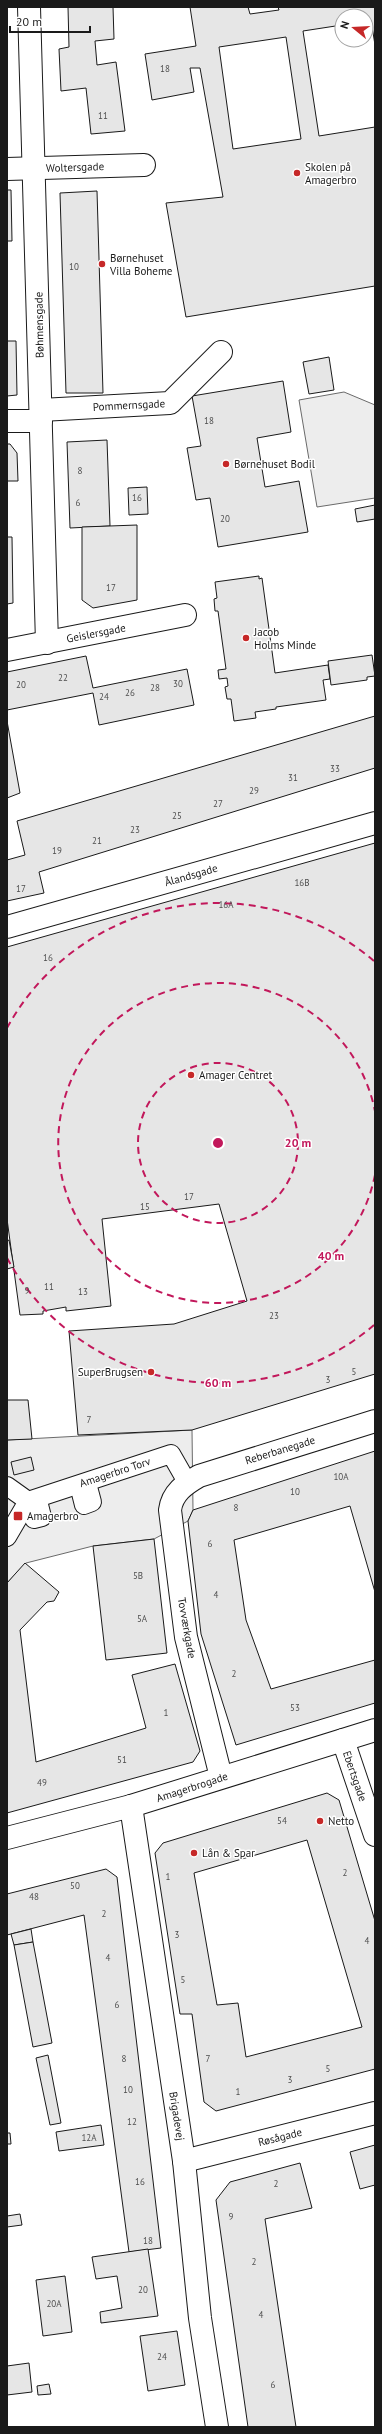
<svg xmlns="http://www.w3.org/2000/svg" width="382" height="2434" viewBox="0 0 382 2434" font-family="'PT Sans',sans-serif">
	<rect width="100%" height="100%" fill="#fff"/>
	<g fill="#ededed" stroke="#6a6a6a">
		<path d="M344,392L375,405V498L317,507L299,400Z"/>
		<path d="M192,1430L193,1510L188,1521L154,1539L93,1546L26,1563L7,1583V1440Z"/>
	</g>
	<g fill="#e6e6e6" stroke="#1a1a1a" fill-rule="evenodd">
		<path d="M68,7H113L114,39L95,41L97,65L116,62L125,131L91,134L86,88L61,91L59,49L69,47Z"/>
		<path d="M190,7H248L250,14L279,10L278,7H375V45L371,20L366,21V16H342V25L303,31L319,136L375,127V286L186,317L166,203L223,197L200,68H190L194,92L152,100L145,54L196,46ZM286,37L301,139L233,149L219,47Z"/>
		<path d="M7,190H11L12,241H7Z"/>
		<path d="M97,191L103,393H66L60,193Z"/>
		<path d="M7,341H16L17,395L7,396Z"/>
		<path d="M329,357L334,390L309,394L303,362Z"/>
		<path d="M283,381L291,432L257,438L265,487L299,481L308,532L218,547L210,498L196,500L187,448L201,446L192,396Z"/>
		<path d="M107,440L110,526L70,528L67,442Z"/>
		<path d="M7,444H10L17,453L18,481H7Z"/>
		<path d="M147,487L148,514L129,515L128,488Z"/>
		<path d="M375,505V519L357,522L355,509Z"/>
		<path d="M137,525V600L93,608L82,600V527Z"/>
		<path d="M7,537H12L13,603L7,604Z"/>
		<path d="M259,576V579L262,578L275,673L328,665L330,679L323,680L326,700L276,707V709L255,712L256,718L234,721L231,699H227L225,687L228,686L227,678L219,679L218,670L226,669L218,611H215L214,599L217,598L215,582Z"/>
		<path d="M372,655L375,676L367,677V680L331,685L328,661Z"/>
		<path d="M86,656L93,688L187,669L194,705L99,725L93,693L7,710V672Z"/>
		<path d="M375,716V768L39,872L44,893L7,901V860L25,855L17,821Z"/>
		<path d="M7,721L20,793L7,798Z"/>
		<path d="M375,843V1374L192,1430L78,1435L69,1331L174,1324L247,1301L219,1204L102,1219L111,1306L66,1311V1307L43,1311V1314L20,1315L7,1219V947Z"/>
		<path d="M9,1240L14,1267L7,1269V1241Z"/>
		<path d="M7,1400H28L32,1439L7,1440Z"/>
		<path d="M375,1451V1592L350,1506L234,1540L246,1620L271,1689L375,1660V1703L236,1745L201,1634L188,1521L193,1510Z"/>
		<path d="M31,1457L34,1470L14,1475L11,1462Z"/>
		<path d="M154,1539L167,1653L106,1660L93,1546Z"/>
		<path d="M25,1563L59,1592L54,1601L47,1602L20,1630L36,1762L146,1728L132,1675L175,1664L200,1751L193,1762L7,1813V1583Z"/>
		<path d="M327,1793L339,1800L375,1921V2069L216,2111L204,2102L192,2014H180L155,1853L163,1843ZM307,1840L362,2027L246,2057L238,2003L217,2005L194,1873Z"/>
		<path d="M106,1869L117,1877L161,2248L129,2252L84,1915L7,1935V1894Z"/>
		<path d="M31,1929L33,1942L14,1945L11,1934Z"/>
		<path d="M33,1942L52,2043L33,2047L14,1945Z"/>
		<path d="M48,2055L61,2123L50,2125L36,2058Z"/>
		<path d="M101,2125L104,2145L59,2151L56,2132Z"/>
		<path d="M7,2133H10L11,2144H7Z"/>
		<path d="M375,2145V2185L360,2189L350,2152Z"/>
		<path d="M300,2163L312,2208L265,2219L296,2427H248L216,2200L230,2182Z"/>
		<path d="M20,2214L22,2225L7,2227V2216Z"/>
		<path d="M148,2249L158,2316L101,2323L100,2312L122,2308L117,2276L96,2279L92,2257Z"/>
		<path d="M65,2276L72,2332L43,2336L36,2280Z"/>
		<path d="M177,2331L185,2385L148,2391L140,2336Z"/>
		<path d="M29,2363L32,2392L7,2395V2366Z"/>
		<path d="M49,2384L51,2394L38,2395L37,2386Z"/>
	</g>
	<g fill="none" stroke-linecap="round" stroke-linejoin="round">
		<defs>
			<g id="pedestrian">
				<path d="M7,1486L28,1501"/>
				<path d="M88,1487L92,1502L84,1505L80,1489Z"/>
				<path d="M38,1501L42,1517L34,1519L30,1504Z"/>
				<path d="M7,1537L28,1501L171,1454L187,1482"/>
			</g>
			<g id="minor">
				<path d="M29,7L47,643"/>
				<path d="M7,169L144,165"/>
				<path d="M41,410L170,403L221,352"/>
				<path d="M7,421H41"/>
				<path d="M7,650L185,615"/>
				<path d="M7,927L375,823"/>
				<path d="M343,1740L375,1835"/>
				<path d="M221,1777L186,1637L170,1510C172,1493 185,1484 199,1476L375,1421"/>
				<path d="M131,1806L184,2161L200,2318L217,2427"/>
				<path d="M184,2161L375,2113"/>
			</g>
			<path id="tertiary" d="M7,1838L131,1806L375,1730"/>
		</defs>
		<use href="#pedestrian" stroke="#1a1a1a" stroke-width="20"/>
		<use href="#minor" stroke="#1a1a1a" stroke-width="24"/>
		<use href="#tertiary" stroke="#1a1a1a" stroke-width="24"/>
		<use href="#pedestrian" stroke="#fff" stroke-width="18"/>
		<use href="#minor" stroke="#fff" stroke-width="22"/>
		<use href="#tertiary" stroke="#fff" stroke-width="22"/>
	</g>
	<g fill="none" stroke="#c2185b" stroke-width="2" stroke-dasharray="7 5">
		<circle cx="218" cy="1143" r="80"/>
		<path d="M375 1175A160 160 0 1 1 375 1111"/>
		<path d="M374 1325A240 240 0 0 1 7 1258M7 1028A240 240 0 0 1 374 961"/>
	</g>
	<g fill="#c62828" stroke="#fff" stroke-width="1.5">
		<circle cx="297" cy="173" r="4"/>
		<circle cx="102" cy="264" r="4"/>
		<circle cx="226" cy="464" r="4"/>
		<circle cx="246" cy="638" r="4"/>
		<circle cx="191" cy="1075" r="4"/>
		<circle cx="151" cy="1372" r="4"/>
		<rect x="13" y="1511" width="10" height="10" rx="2"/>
		<circle cx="320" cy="1821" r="4"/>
		<circle cx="194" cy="1853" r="4"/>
	</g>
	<g text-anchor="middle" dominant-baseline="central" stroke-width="3" stroke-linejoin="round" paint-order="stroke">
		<g font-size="9" fill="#4d4d4d">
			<text x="165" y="68">18</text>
			<text x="103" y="115">11</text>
			<text x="74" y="266">10</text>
			<text x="209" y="420">18</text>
			<text x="80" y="470">8</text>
			<text x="137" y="497">16</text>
			<text x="78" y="502">6</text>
			<text x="225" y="518">20</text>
			<text x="111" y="587">17</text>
			<text x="63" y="677">22</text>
			<text x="178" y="683">30</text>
			<text x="21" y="684">20</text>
			<text x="155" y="687">28</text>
			<text x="130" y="692">26</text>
			<text x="104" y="696">24</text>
			<text x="335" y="768">33</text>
			<text x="293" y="777">31</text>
			<text x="254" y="790">29</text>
			<text x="218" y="803">27</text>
			<text x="177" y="815">25</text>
			<text x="135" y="829">23</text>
			<text x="97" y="840">21</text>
			<text x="57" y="850">19</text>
			<text x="302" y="882">16B</text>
			<text x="21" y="888">17</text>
			<text x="226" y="904">16A</text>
			<text x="48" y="957">16</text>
			<text x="189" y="1196">17</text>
			<text x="145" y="1206">15</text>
			<text x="49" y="1286">11</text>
			<text x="27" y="1290">9</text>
			<text x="83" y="1291">13</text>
			<text x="274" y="1315">23</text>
			<text x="354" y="1371">5</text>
			<text x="328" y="1379">3</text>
			<text x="89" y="1419">7</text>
			<text x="341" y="1476">10A</text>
			<text x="295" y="1491">10</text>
			<text x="236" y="1507">8</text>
			<text x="210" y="1543">6</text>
			<text x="138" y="1575">5B</text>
			<text x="216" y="1594">4</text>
			<text x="142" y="1618">5A</text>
			<text x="234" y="1673">2</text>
			<text x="295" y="1707">53</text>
			<text x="166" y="1712">1</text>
			<text x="122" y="1759">51</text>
			<text x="42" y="1782">49</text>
			<text x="282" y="1820">54</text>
			<text x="345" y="1872">2</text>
			<text x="168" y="1876">1</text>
			<text x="75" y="1885">50</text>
			<text x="34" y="1896">48</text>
			<text x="104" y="1913">2</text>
			<text x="177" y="1934">3</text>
			<text x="367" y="1940">4</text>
			<text x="108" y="1957">4</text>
			<text x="183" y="1979">5</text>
			<text x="117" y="2004">6</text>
			<text x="124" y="2058">8</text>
			<text x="208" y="2058">7</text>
			<text x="328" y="2068">5</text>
			<text x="290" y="2079">3</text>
			<text x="128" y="2089">10</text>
			<text x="238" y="2091">1</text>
			<text x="132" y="2121">12</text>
			<text x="89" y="2137">12A</text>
			<text x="140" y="2181">16</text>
			<text x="276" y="2183">2</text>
			<text x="231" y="2216">9</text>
			<text x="148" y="2240">18</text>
			<text x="254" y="2261">2</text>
			<text x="143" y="2289">20</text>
			<text x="54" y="2303">20A</text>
			<text x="261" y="2314">4</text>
			<text x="162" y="2356">24</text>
			<text x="273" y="2384">6</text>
		</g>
		<g font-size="11" fill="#1a1a1a" stroke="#fff">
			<text transform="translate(75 167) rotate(-2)">Woltersgade</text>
			<text transform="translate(39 325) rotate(-91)">Bøhmensgade</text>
			<text transform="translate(129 405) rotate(-3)">Pommernsgade</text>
			<text transform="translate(96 633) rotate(-11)">Geislersgade</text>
			<text transform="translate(191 875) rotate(-16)">Ålandsgade</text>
			<text transform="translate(280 1450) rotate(-17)">Reberbanegade</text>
			<text transform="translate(115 1472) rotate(-18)">Amagerbro Torv</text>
			<text transform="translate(187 1628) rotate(80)">Tovværkgade</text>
			<text transform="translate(355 1776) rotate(71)">Ebertsgade</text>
			<text transform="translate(192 1787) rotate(-18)">Amagerbrogade</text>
			<text transform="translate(177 2116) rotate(81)">Brigadevej</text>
			<text transform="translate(280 2137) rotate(-14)">Røsågade</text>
		</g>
		<g font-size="11" fill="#1a1a1a" stroke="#fff" text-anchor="start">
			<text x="305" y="167">Skolen på<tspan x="305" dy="13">Amagerbro</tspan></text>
			<text x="110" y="258">Børnehuset<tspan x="110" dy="13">Villa Boheme</tspan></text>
			<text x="234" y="464">Børnehuset Bodil</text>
			<text x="254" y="632">Jacob<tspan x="254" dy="13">Holms Minde</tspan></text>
			<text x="199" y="1075">Amager Centret</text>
			<text x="143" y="1372" text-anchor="end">SuperBrugsen</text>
			<text x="27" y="1516">Amagerbro</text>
			<text x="328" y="1821">Netto</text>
			<text x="202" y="1853">Lån &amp; Spar</text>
		</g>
	</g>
	<circle cx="218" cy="1143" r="6" fill="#c2185b" stroke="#fff" stroke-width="2"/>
	<g font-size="12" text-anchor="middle" font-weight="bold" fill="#c2185b" stroke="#fff" stroke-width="3" stroke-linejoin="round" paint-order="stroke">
		<text x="298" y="1147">20 m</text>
		<text x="331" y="1260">40 m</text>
		<text x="218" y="1387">60 m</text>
	</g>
	<rect width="382" height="2434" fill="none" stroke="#1a1a1a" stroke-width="16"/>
	<g transform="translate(354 28) rotate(288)"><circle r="19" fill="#ffffff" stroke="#a3a3a3"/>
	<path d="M0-3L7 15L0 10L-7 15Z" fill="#c62828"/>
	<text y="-6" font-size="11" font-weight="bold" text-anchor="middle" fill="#1a1a1a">N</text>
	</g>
	<path d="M10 26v6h80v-6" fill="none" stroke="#1a1a1a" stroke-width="2"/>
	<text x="16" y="26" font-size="12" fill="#1a1a1a" stroke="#ffffff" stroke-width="3" paint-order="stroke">20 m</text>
</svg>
